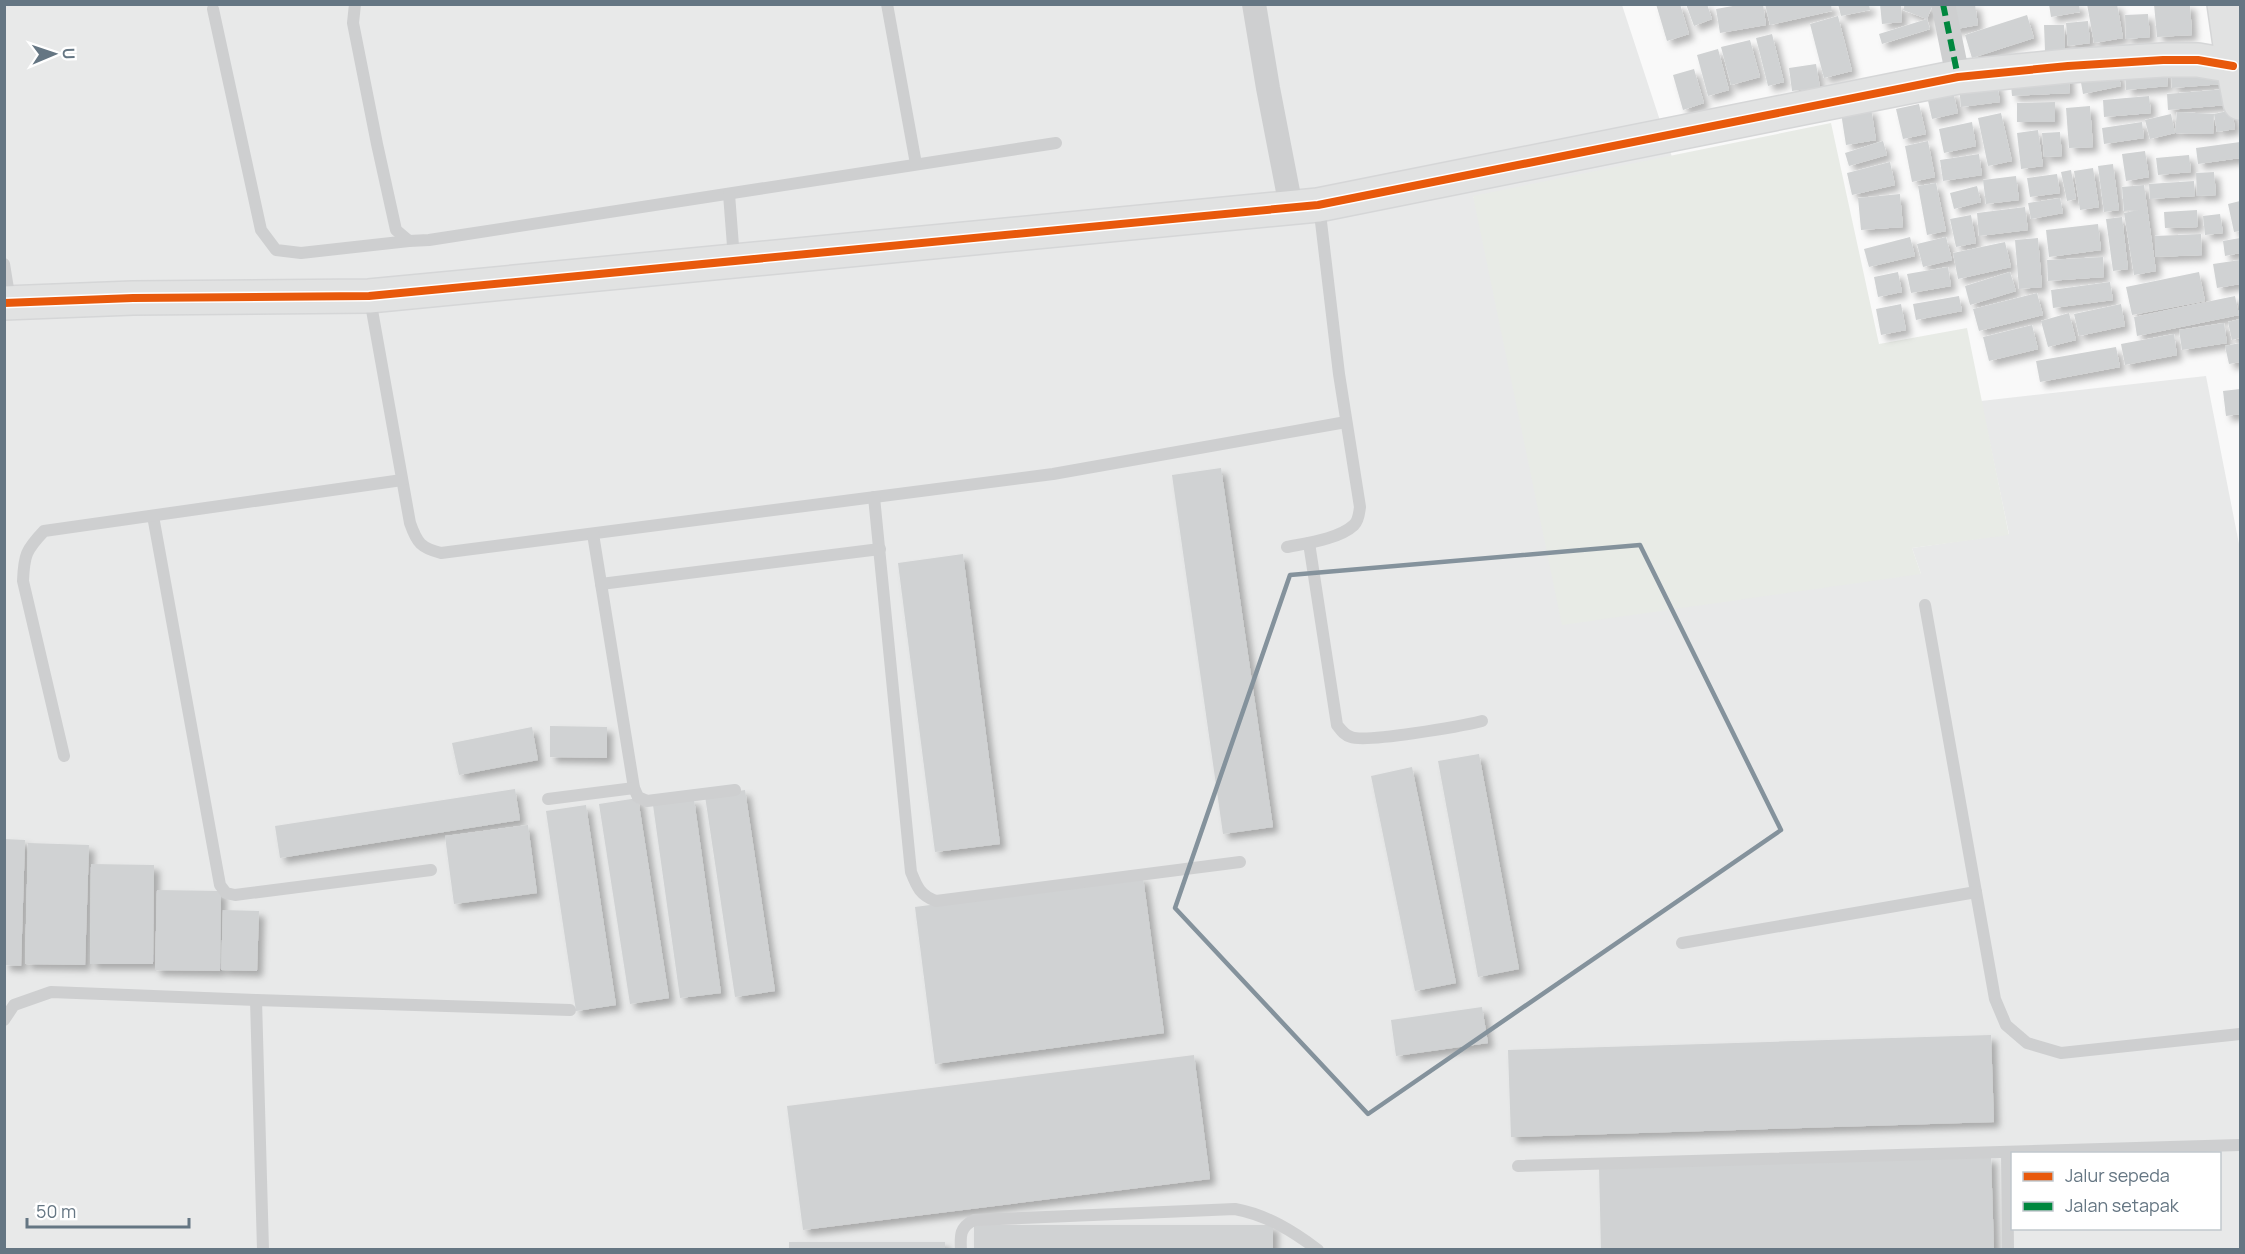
<svg xmlns="http://www.w3.org/2000/svg" width="2245" height="1254" viewBox="0 0 2245 1254" font-family="Manrope,sans-serif">
	<defs>
		<filter id="shadow"><feDropShadow dx="5.5" dy="5.5" stdDeviation="3" flood-color="#0004"/></filter>
	</defs>
	<rect width="100%" height="100%" fill="#f9f9f9"/>
	<path fill="#e8e9e9" fill-rule="evenodd" d="M5,5H1622L1672,157L1473,197L1921,574L1912,548L2009,534L1981,401L2206,376L2240,549V1249L5,1250ZM2012,1154H2220V1228H2012Z"/>
	<path fill="#e8ebe6" d="M1831,123L1879,344L1967,328L2009,535L1912,548L1921,574L1562,625L1473,196Z"/>
	<g fill="#d0d2d3" filter="url(#shadow)">
		<path d="M1656,4H1680L1689,34L1667,41Z"/>
		<path d="M1686,4H1707L1712,19L1694,26Z"/>
		<path d="M1744,4H1763L1766,25L1720,33L1716,9Z"/>
		<path d="M1765,4H1831L1832,11L1770,25Z"/>
		<path d="M1838,4H1869L1870,10L1841,16Z"/>
		<path d="M1880,4H1901L1902,22L1882,24Z"/>
		<path d="M1905,4H1933L1927,19L1903,10Z"/>
		<path d="M1946,4H1975L1978,25L1951,30Z"/>
		<path d="M2049,4H2079L2080,12L2051,17Z"/>
		<path d="M2087,4H2117L2123,38L2094,43Z"/>
		<path d="M2154,4H2190L2192,35L2157,37Z"/>
		<path d="M2148,14L2150,37L2126,39L2125,15Z"/>
		<path d="M2027,15L2034,38L1972,58L1965,35Z"/>
		<path d="M1838,16L1852,71L1824,78L1810,24Z"/>
		<path d="M1927,19L1930,29L1882,44L1879,34Z"/>
		<path d="M2088,21L2090,43L2068,46L2066,23Z"/>
		<path d="M2044,25H2064L2065,50L2045,51Z"/>
		<path d="M1772,34L1784,82L1768,86L1756,38Z"/>
		<path d="M1750,40L1760,77L1731,85L1721,47Z"/>
		<path d="M1718,49L1729,90L1708,96L1697,55Z"/>
		<path d="M1816,64L1820,87L1792,91L1789,68Z"/>
		<path d="M2166,68L2168,86L2126,90L2125,72Z"/>
		<path d="M1694,69L1704,103L1683,110L1673,75Z"/>
		<path d="M2117,69L2121,86L2083,94L2080,77Z"/>
		<path d="M2068,70L2070,93L2012,96L2010,73Z"/>
		<path d="M2222,71L2223,84L2172,88L2171,74Z"/>
		<path d="M1997,83L2000,102L1961,107L1959,87Z"/>
		<path d="M2226,89L2227,105L2168,110L2167,94Z"/>
		<path d="M1953,91L1958,113L1932,119L1927,96Z"/>
		<path d="M2149,96L2151,113L2104,117L2103,100Z"/>
		<path d="M2055,102V122H2017V103Z"/>
		<path d="M1919,104L1926,134L1903,139L1896,109Z"/>
		<path d="M2090,106L2093,147L2069,148L2066,108Z"/>
		<path d="M1871,108L1876,140L1846,145L1841,113Z"/>
		<path d="M2232,110L2235,129L2217,132L2214,114Z"/>
		<path d="M2177,112L2214,114L2213,134L2175,133Z"/>
		<path d="M2001,113L2012,161L1988,166L1978,118Z"/>
		<path d="M2171,114L2175,133L2150,139L2145,120Z"/>
		<path d="M1972,122L1976,146L1944,153L1939,129Z"/>
		<path d="M2142,122L2144,138L2104,144L2102,128Z"/>
		<path d="M2038,130L2043,166L2021,169L2017,133Z"/>
		<path d="M2060,132L2062,156L2044,157L2042,133Z"/>
		<path d="M1883,141L1887,155L1849,166L1845,153Z"/>
		<path d="M1928,141L1935,177L1912,182L1905,146Z"/>
		<path d="M2240,142V158L2198,164L2196,148Z"/>
		<path d="M2145,151L2149,177L2126,181L2122,154Z"/>
		<path d="M1979,154L1982,175L1943,181L1940,160Z"/>
		<path d="M2189,155L2191,172L2158,175L2156,158Z"/>
		<path d="M1890,162L1895,185L1852,195L1847,173Z"/>
		<path d="M2113,164L2119,210L2104,212L2098,166Z"/>
		<path d="M2093,168L2099,207L2080,210L2074,171Z"/>
		<path d="M2071,170L2076,199L2067,201L2061,172Z"/>
		<path d="M2214,172L2216,195L2197,196L2196,173Z"/>
		<path d="M2057,174L2060,193L2030,197L2027,178Z"/>
		<path d="M2016,176L2019,200L1986,204L1983,180Z"/>
		<path d="M2194,181L2195,196L2150,199L2149,184Z"/>
		<path d="M1936,183L1946,231L1927,235L1918,186Z"/>
		<path d="M2144,185L2156,271L2134,275L2124,213L2139,210L2124,211L2122,187Z"/>
		<path d="M1977,186L1981,202L1954,209L1950,193Z"/>
		<path d="M1900,194L1903,227L1861,230L1858,198Z"/>
		<path d="M2060,198L2063,213L2031,219L2028,203Z"/>
		<path d="M2240,201V231L2234,232L2228,204Z"/>
		<path d="M2025,207L2028,230L1979,236L1977,213Z"/>
		<path d="M2197,210L2198,227L2165,228L2164,212Z"/>
		<path d="M2220,214L2223,233L2205,235L2203,216Z"/>
		<path d="M1971,215L1976,243L1956,247L1950,219Z"/>
		<path d="M2122,217L2128,269L2113,271L2106,219Z"/>
		<path d="M2098,224L2101,250L2049,257L2046,230Z"/>
		<path d="M2201,234L2202,255L2155,257V236Z"/>
		<path d="M1910,237L1915,256L1869,267L1864,249Z"/>
		<path d="M1946,237L1952,260L1923,267L1917,244Z"/>
		<path d="M2038,238L2042,287L2019,289L2015,240Z"/>
		<path d="M2240,238V253L2225,256L2223,241Z"/>
		<path d="M2005,242L2011,267L1958,279L1953,253Z"/>
		<path d="M2103,257L2104,277L2048,281L2047,260Z"/>
		<path d="M2240,260V284L2217,288L2213,264Z"/>
		<path d="M1948,267L1951,286L1911,293L1907,274Z"/>
		<path d="M1898,272L1902,292L1878,297L1874,277Z"/>
		<path d="M2010,272L2016,291L1970,305L1965,286Z"/>
		<path d="M2199,272L2205,301L2132,315L2126,287Z"/>
		<path d="M2110,282L2113,300L2053,308L2051,290Z"/>
		<path d="M2037,293L2043,315L1979,331L1973,309Z"/>
		<path d="M1959,296L1962,311L1916,320L1913,304Z"/>
		<path d="M2235,296L2239,315L2137,336L2134,317Z"/>
		<path d="M1901,304L1906,330L1881,335L1876,309Z"/>
		<path d="M2121,304L2125,326L2079,336L2074,314Z"/>
		<path d="M2069,313L2076,340L2048,347L2041,321Z"/>
		<path d="M2240,319V338L2232,340L2228,322Z"/>
		<path d="M2224,323L2227,343L2182,350L2179,330Z"/>
		<path d="M2032,325L2038,349L1989,361L1983,337Z"/>
		<path d="M2174,334L2177,355L2125,365L2121,344Z"/>
		<path d="M2240,343V362L2229,364L2225,346Z"/>
		<path d="M2116,347L2120,367L2040,382L2036,361Z"/>
		<path d="M2240,389V414L2226,416L2223,391Z"/>
		<path d="M1221,468L1273,827L1223,834L1172,475Z"/>
		<path d="M963,554L1000,844L935,852L898,563Z"/>
		<path d="M550,726L607,727V758L550,757Z"/>
		<path d="M532,727L538,760L459,775L452,743Z"/>
		<path d="M1479,754L1519,969L1478,977L1438,761Z"/>
		<path d="M1412,767L1456,983L1415,991L1371,776Z"/>
		<path d="M515,789L520,820L280,858L275,826Z"/>
		<path d="M745,790L775,991L735,997L705,796Z"/>
		<path d="M638,798L669,998L630,1004L599,804Z"/>
		<path d="M694,799L721,993L680,998L653,805Z"/>
		<path d="M586,805L616,1005L576,1011L546,811Z"/>
		<path d="M528,825L537,893L454,904L445,836Z"/>
		<path d="M4,839L25,840L21,966L4,965Z"/>
		<path d="M28,843L89,845L85,965L25,964Z"/>
		<path d="M91,864L154,865L153,964H90Z"/>
		<path d="M1143,877L1164,1033L935,1064L915,907Z"/>
		<path d="M157,890L221,891L220,971L155,970Z"/>
		<path d="M223,910L259,911L257,971L221,970Z"/>
		<path d="M1482,1007L1488,1043L1396,1056L1391,1020Z"/>
		<path d="M1991,1035L1994,1122L1511,1137L1508,1050Z"/>
		<path d="M1194,1055L1210,1179L803,1230L787,1106Z"/>
		<path d="M1991,1157L1994,1250H1601L1599,1168Z"/>
		<rect x="974" y="1225" width="299" height="25"/>
		<rect x="789" y="1242" width="156" height="8"/>
	</g>
	<g fill="none" stroke-linecap="round" stroke-linejoin="round">
		<defs>
			<g id="secondary">
				<path d="M2224,4L2233,66L2240,103"/>
				<path d="M4,303L133,298L369,296L1318,205L1958,77L2068,66L2163,60H2198L2233,66"/>
			</g>
		</defs>
		<use href="#secondary" stroke="#d5d6d7" stroke-width="36"/>
		<g stroke="#cecfd0" stroke-width="12">
			<path d="M355,4L353,23L377,144L396,230L409,241L429,240L1056,143"/>
			<path d="M887,4L916,164"/>
			<path d="M213,9L261,230L276,250L301,253L409,241"/>
			<path d="M729,194L734,259"/>
			<path d="M4,264L10,301"/>
			<path d="M370,299L410,523C417,543 421,548 441,553L1053,474L1346,422"/>
			<path d="M874,497L911,872C917,887 920,895 936,901L1240,862"/>
			<path d="M153,516L220,885L226,893L235,895L431,870"/>
			<path d="M593,534L634,788L638,797L647,801L735,790"/>
			<path d="M1309,543L1337,725C1341,730 1344,735 1351,737C1366,743 1462,726 1482,721"/>
			<path d="M1287,547C1307,543 1339,539 1354,525C1359,520 1359,513 1360,507L1339,374L1319,205"/>
			<path d="M601,584L880,549"/>
			<path d="M1925,605L1995,999L2006,1025L2027,1043L2061,1053L2240,1034"/>
			<path d="M64,756L23,581C24,555 26,550 44,531L402,480"/>
			<path d="M548,799L634,788"/>
			<path d="M1682,943L1976,892"/>
			<path d="M4,1020L14,1005L51,992L256,1000"/>
			<path d="M2007,1152L2008,1250"/>
			<path d="M1518,1166L2240,1145"/>
			<path d="M263,1250L256,1000L570,1010"/>
			<path d="M961,1250C960,1235 960,1227 974,1220L1235,1209C1267,1215 1293,1231 1318,1250"/>
		</g>
		<g stroke="#cecfd0" stroke-width="24">
			<path d="M1254,4L1268,88L1291,207"/>
			<path d="M1943,4L1958,77"/>
		</g>
		<use href="#secondary" stroke="#e1e2e2" stroke-width="33"/>
		<path stroke="#00873e" stroke-width="6" stroke-dasharray="12 6" stroke-linecap="butt" d="M1943,4L1958,77"/>
		<defs>
			<path id="cycleway" d="M4,303L133,298L369,296L1318,205L1958,77L2068,66L2163,60H2198L2233,66"/>
		</defs>
		<use href="#cycleway" stroke="#fff" stroke-width="11"/>
		<use href="#cycleway" stroke="#e8590c" stroke-width="8"/>
	</g>
	<path fill="none" stroke="#84929c" stroke-width="4.5" stroke-linejoin="round" d="M1640,545L1781,830L1368,1114L1175,908L1290,575Z"/>
	<rect width="2245" height="1254" fill="none" stroke="#657683" stroke-width="12"/>
	<rect x="2011" y="1152" width="210" height="78" fill="#ffffff" stroke="#c1c8cd" stroke-width="1.5"/>
	<rect x="2023" y="1172" width="30" height="9" fill="#e8590c" stroke="#c1c8cd" stroke-width="1.5"/>
	<text x="2065" y="1182" font-size="18" fill="#657683">Jalur sepeda</text>
	<rect x="2023" y="1202" width="30" height="9" fill="#00873e" stroke="#c1c8cd" stroke-width="1.5"/>
	<text x="2065" y="1212" font-size="18" fill="#657683">Jalan setapak</text>
	<g transform="translate(54 54) rotate(88)" stroke="#ffffff" stroke-width="4.5" paint-order="stroke">
	<path d="M0-4.5L10 22L0 15L-10 22Z" fill="#657683"/>
	<text y="-9" font-size="16" font-weight="bold" text-anchor="middle" fill="#657683">U</text>
	</g>
	<path d="M27 1218v9h162v-9" fill="none" stroke="#657683" stroke-width="3"/>
	<text x="36" y="1218" font-size="18" fill="#657683" stroke="#ffffff" stroke-width="4.5" paint-order="stroke">50 m</text>
</svg>
